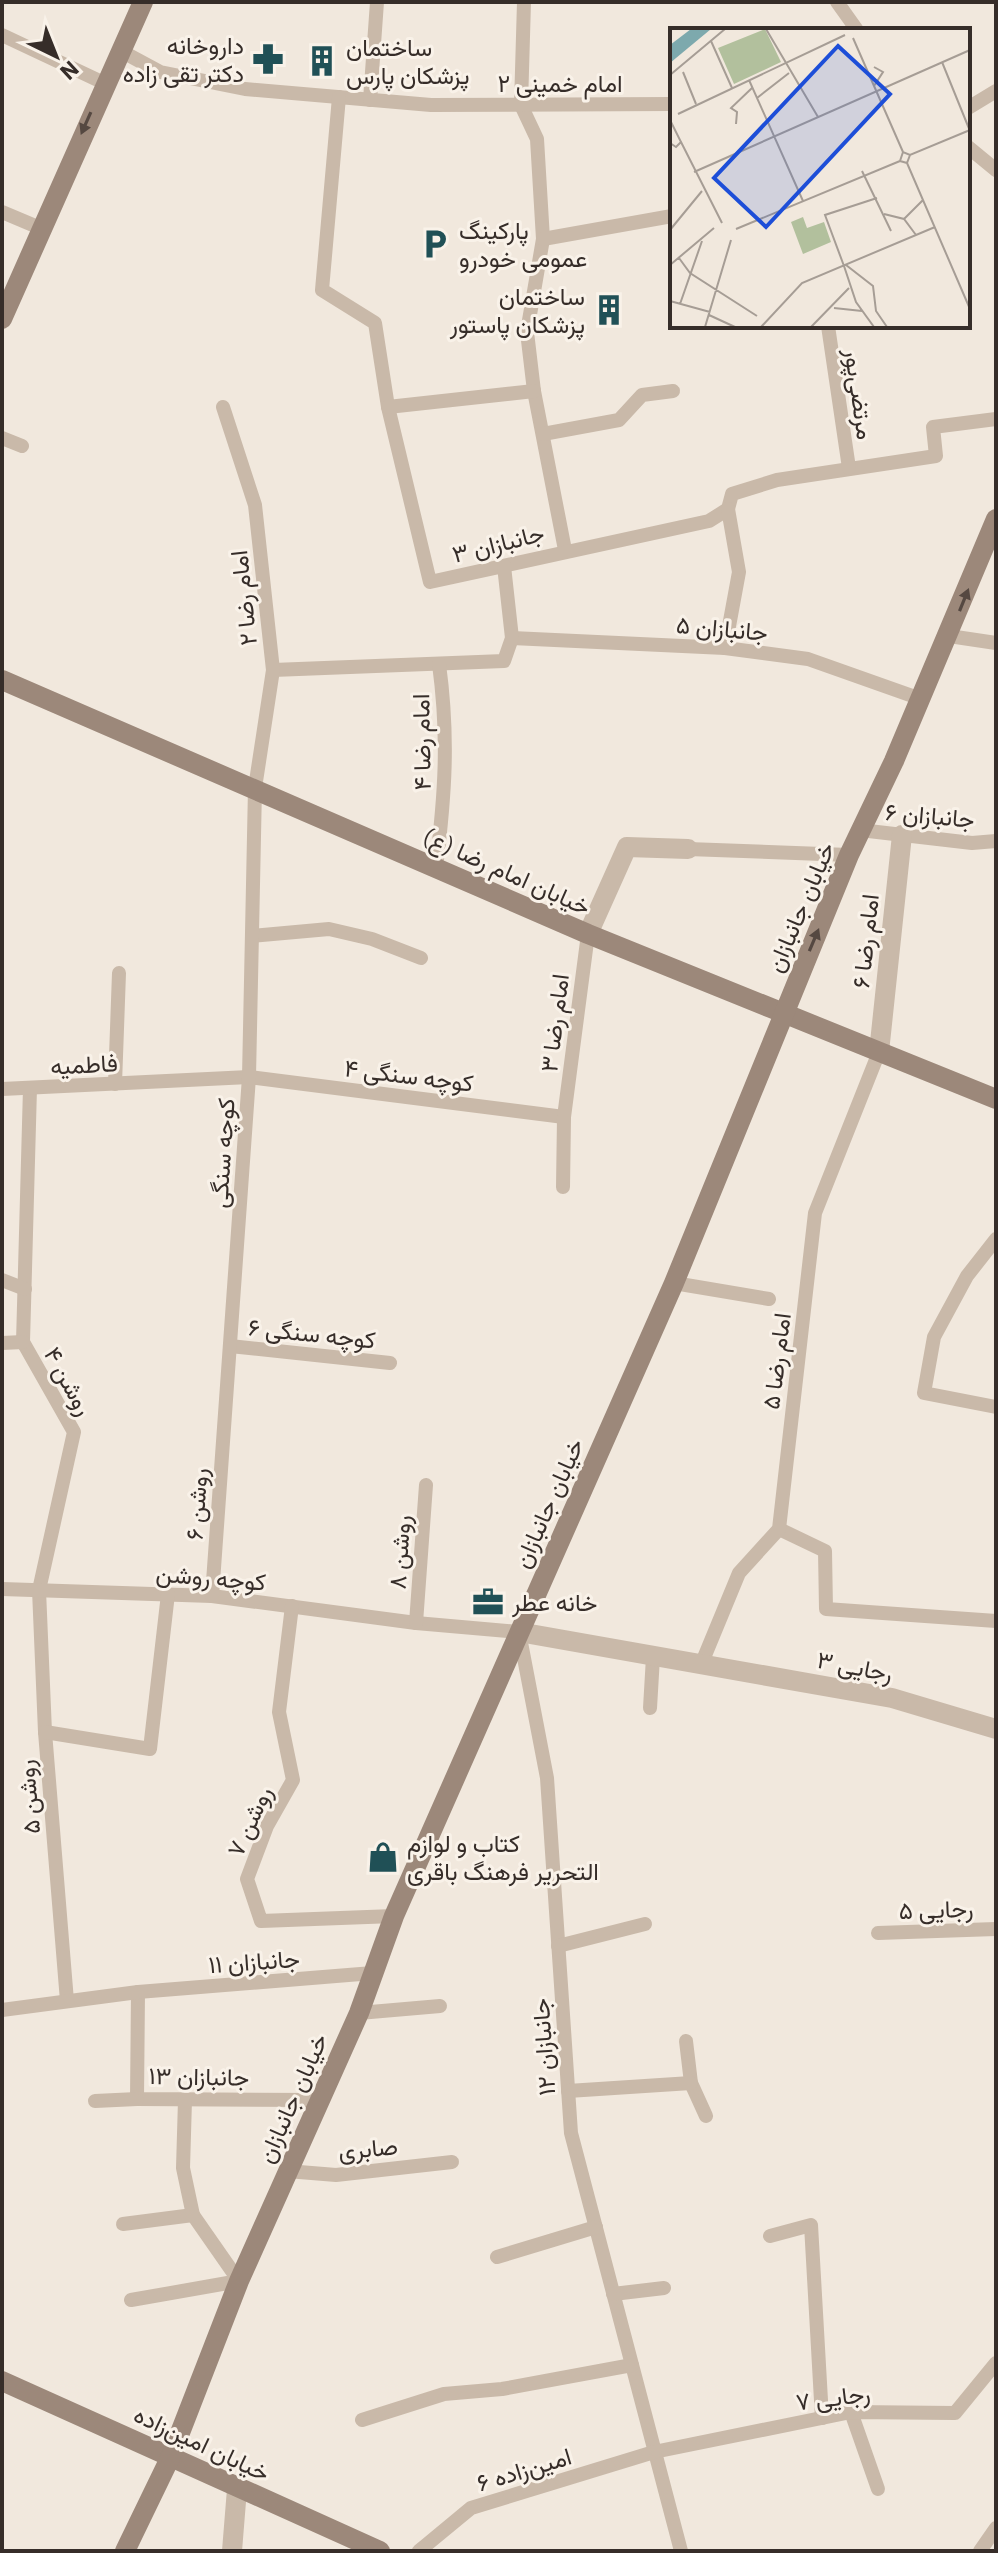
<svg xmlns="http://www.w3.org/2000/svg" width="998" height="2553" viewBox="0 0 998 2553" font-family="'IBM Plex Sans',Vazirmatn,sans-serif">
	<rect width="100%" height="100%" fill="#f1e8dd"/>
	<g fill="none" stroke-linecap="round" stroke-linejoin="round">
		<g stroke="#c9b9a9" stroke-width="14">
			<path d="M524,2L521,105L537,139L543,239L527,332L534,391L565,550"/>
			<path d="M837,2L857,30"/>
			<path d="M2,35L104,83"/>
			<path d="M121,51L160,72L245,89L431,105L672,104"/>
			<path d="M339,97L322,290L375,323L388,407L430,582L709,521L728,509L732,494L777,480L936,456L933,427L996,419"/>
			<path d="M370,100L377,2"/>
			<path d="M968,108L996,91"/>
			<path d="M968,147L996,170"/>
			<path d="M2,212L40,228"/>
			<path d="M543,239L672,216"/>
			<path d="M828,326L849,468"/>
			<path d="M388,407L534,391"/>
			<path d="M543,434L619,420L642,395L673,391"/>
			<path d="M2,438L22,446"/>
			<path d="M949,636L996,643"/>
			<path d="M512,638L725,648L808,659L921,699"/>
			<path d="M725,648L739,572L728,509"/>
			<path d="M273,670L504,661L512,638L504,566"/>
			<path d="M860,830L972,843L996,841"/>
			<path d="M688,849L849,855"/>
			<path d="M436,868C445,794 449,738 439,664"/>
			<path d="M252,936L329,929L372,939L421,958"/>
			<path d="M115,1084L119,973"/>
			<path d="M30,1088L23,1342L74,1432L39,1590L45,1732L67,2001"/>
			<path d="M2,1089L249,1077L564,1117"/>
			<path d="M563,1187L564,1117L588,934"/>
			<path d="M996,1239L967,1276L934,1337L924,1393L996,1407"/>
			<path d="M2,1280L25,1289"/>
			<path d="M674,1283L769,1299"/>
			<path d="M2,1343L23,1342"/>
			<path d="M230,1346L390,1363"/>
			<path d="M779,1529L825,1551L826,1609L996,1621"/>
			<path d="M2,1589L212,1596L416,1623L519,1632L547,1778L571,2133L681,2551"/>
			<path d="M212,1596L249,1077L255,788L273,670L255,505L223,407"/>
			<path d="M292,1606L279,1712L293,1780L267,1826L247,1879L261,1921L394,1916"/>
			<path d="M416,1623L426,1485"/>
			<path d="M701,1665L739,1573L779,1529L815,1213L879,1052"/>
			<path d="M650,1708L653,1657"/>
			<path d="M45,1732L150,1749L168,1594"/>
			<path d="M878,1933L996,1929"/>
			<path d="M558,1946L645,1924"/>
			<path d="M138,1992L137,2099L317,2100"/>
			<path d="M2,2010L138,1992L373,1973"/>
			<path d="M359,2013L440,2006"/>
			<path d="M686,2041L691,2083L706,2116"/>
			<path d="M568,2091L691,2083"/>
			<path d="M95,2101L137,2099"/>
			<path d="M287,2171L336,2175L452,2162"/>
			<path d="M123,2224L193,2215"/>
			<path d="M770,2236L811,2225L822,2418"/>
			<path d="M497,2257L596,2227"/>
			<path d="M613,2294L664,2288"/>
			<path d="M131,2300L239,2281L193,2215L183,2168L185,2100"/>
			<path d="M851,2412L878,2489"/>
			<path d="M362,2420L444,2394L502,2389L632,2365"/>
			<path d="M419,2551L471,2508L654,2452L851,2412L955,2413L996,2363"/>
			<path d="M980,2551L996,2528"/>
		</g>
		<g stroke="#c9b9a9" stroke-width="20">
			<path d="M588,934L627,847L688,849"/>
			<path d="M879,1052L902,835"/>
			<path d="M519,1632L892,1698L996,1729"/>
			<path d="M232,2551L237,2489"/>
		</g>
		<g stroke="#9c887a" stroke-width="20">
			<path d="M2,319L143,2"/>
			<path d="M2,680L588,934L996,1099"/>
			<path d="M2,2381L380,2551"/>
			<path d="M125,2551L171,2456L239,2281L359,2013L394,1916L674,1283L849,855L894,761L996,519"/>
		</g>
	</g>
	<defs><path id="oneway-solid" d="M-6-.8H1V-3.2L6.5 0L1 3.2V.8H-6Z" transform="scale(2)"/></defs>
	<g fill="#554841">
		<use href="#oneway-solid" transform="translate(86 123) rotate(114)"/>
		<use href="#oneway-solid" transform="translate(964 600) rotate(-68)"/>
		<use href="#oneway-solid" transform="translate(814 940) rotate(-67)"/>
	</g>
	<defs>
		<symbol id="pharmacy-bare" viewBox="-9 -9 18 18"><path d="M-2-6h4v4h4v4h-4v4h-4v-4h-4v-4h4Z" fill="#205056" stroke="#f9f2e9" stroke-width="2.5" paint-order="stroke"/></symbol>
		<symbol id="building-bare" viewBox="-9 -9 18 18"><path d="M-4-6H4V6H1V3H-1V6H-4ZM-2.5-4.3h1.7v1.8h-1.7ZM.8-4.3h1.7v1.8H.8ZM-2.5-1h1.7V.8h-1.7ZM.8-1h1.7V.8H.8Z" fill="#205056" stroke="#f9f2e9" stroke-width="2.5" paint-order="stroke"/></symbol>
		<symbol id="parking-bare" viewBox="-9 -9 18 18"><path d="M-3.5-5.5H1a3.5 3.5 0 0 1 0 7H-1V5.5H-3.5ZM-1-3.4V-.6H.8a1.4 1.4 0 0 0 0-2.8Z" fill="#205056" stroke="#f9f2e9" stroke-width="2.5" paint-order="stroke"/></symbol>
		<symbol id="office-bare" viewBox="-9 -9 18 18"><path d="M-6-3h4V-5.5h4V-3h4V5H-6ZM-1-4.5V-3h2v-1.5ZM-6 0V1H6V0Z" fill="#205056" stroke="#f9f2e9" stroke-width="2.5" paint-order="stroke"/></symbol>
		<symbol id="shop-bare" viewBox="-9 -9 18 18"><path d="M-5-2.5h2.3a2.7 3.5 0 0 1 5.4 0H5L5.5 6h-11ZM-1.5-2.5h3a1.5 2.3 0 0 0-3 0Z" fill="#205056" stroke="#f9f2e9" stroke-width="2.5" paint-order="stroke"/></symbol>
	</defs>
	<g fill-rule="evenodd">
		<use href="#pharmacy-bare" x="246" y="37" width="44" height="44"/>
		<use href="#building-bare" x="300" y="39" width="44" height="44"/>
		<use href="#parking-bare" x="413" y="222" width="44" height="44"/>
		<use href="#building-bare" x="587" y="288" width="44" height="44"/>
		<use href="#office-bare" x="466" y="1580" width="44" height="44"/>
		<use href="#shop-bare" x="361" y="1835" width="44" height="44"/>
	</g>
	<g text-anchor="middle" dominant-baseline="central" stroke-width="6" stroke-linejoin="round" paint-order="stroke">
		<g font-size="24" fill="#362d29" stroke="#f9f2e9" text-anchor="start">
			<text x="244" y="45" text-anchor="end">داروخانه<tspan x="244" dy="28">دکتر تقی زاده</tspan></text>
			<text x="346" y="47">ساختمان<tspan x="346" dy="28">پزشکان پارس</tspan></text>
			<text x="459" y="230">پارکینگ<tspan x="459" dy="28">عمومی خودرو</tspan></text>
			<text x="585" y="296" text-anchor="end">ساختمان<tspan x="585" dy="28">پزشکان پاستور</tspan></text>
			<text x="512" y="1602">خانه عطر</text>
			<text x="407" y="1843">کتاب و لوازم<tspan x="407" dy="28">التحریر فرهنگ باقری</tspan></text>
		</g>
		<g font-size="24" fill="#362d29" stroke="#f9f2e9">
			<text x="560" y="83">امام خمینی ۲</text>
			<text transform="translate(860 394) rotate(82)">مرتضی‌پور</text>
			<text transform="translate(498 543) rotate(-14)">جانبازان ۳</text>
			<text transform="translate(243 598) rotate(-96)">امام رضا ۲</text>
			<text transform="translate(722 628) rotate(5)">جانبازان ۵</text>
			<text transform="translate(421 742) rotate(-91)">امام رضا ۴</text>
			<text transform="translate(930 815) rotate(5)">جانبازان ۶</text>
			<text transform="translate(507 871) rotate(24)">خیابان امام رضا (ع)</text>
			<text transform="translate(800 907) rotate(-67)">خیابان جانبازان</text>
			<text transform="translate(865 941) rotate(-84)">امام رضا ۶</text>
			<text transform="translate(554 1023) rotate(-83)">امام رضا ۳</text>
			<text transform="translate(84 1064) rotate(-3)">فاطمیه</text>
			<text transform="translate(409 1075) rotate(7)">کوچه سنگی ۴</text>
			<text transform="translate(222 1153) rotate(-86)">کوچه سنگی</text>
			<text transform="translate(312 1333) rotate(6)">کوچه سنگی ۶</text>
			<text transform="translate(776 1361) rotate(-83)">امام رضا ۵</text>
			<text transform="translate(69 1381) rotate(61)">روشن ۴</text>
			<text transform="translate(548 1503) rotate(-66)">خیابان جانبازان</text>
			<text transform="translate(196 1504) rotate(-86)">روشن ۶</text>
			<text transform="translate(399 1552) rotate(-86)">روشن ۸</text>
			<text transform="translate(211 1577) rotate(5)">کوچه روشن</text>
			<text transform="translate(855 1666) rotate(11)">رجایی ۳</text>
			<text transform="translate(28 1797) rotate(-95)">روشن ۵</text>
			<text transform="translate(249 1821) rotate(-65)">روشن ۷</text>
			<text transform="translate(936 1909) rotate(-2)">رجایی ۵</text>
			<text transform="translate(254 1961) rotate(-4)">جانبازان ۱۱</text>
			<text transform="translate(543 2047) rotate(-94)">جانبازان ۱۲</text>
			<text transform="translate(199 2076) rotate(1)">جانبازان ۱۳</text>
			<text transform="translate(292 2098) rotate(-66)">خیابان جانبازان</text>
			<text transform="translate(368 2148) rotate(-5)">صابری</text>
			<text transform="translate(833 2397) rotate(-7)">رجایی ۷</text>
			<text transform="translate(202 2443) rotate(25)">خیابان امین‌زاده</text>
			<text transform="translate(524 2469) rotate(-17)">امین‌زاده ۶</text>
		</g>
	</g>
	<g transform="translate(670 28)">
		<rect width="300" height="300" fill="#f1e8dd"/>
		<path d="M95,1L111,34L64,56L48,20ZM133,189L137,200L154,194L161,214L133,226L121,194Z" fill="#b2c09d"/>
		<path d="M21,1H41L0,35V17Z" fill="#7da9ad"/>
		<path fill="none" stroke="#a69d95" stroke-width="2" d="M96,1L148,89M183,10L233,124M41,13L62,60M272,34L300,103M204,39L213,44L204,58M13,44L26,76M0,47L55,1M79,52L133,173M87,70L119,45M8,86L175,7M0,92L11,114L6,119L0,115M66,96L67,84L61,80L82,60M11,114L52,195M240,127L237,135L230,133L233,124L240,127L300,102M237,135L300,281M192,143L221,203M24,144L300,22M214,186L234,191L246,207M234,191L253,172M66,201L230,133M0,202L32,163M9,230L20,245L87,288M0,237L44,200M176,237L203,258L206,283L217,299M174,238L155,187L207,170M174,238L186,274L204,299M0,273L40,284M10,276L32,213M164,280L192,283M39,287L65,299M35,299L61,212M91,299L132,255L265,199M141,299L179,260"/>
		<path fill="#1d4ed8" fill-opacity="0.15" stroke="#1d4ed8" stroke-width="4" d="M168,18L220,66L96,199L44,150Z"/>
		<rect width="300" height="300" fill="none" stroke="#362d29" stroke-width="4"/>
	</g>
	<rect width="998" height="2553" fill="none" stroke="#362d29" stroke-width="8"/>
	<g transform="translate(56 56) rotate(137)" stroke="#f9f2e9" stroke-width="6" paint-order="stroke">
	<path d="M0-6L14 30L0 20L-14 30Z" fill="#362d29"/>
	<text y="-12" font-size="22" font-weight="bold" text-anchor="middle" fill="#362d29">N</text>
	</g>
</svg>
